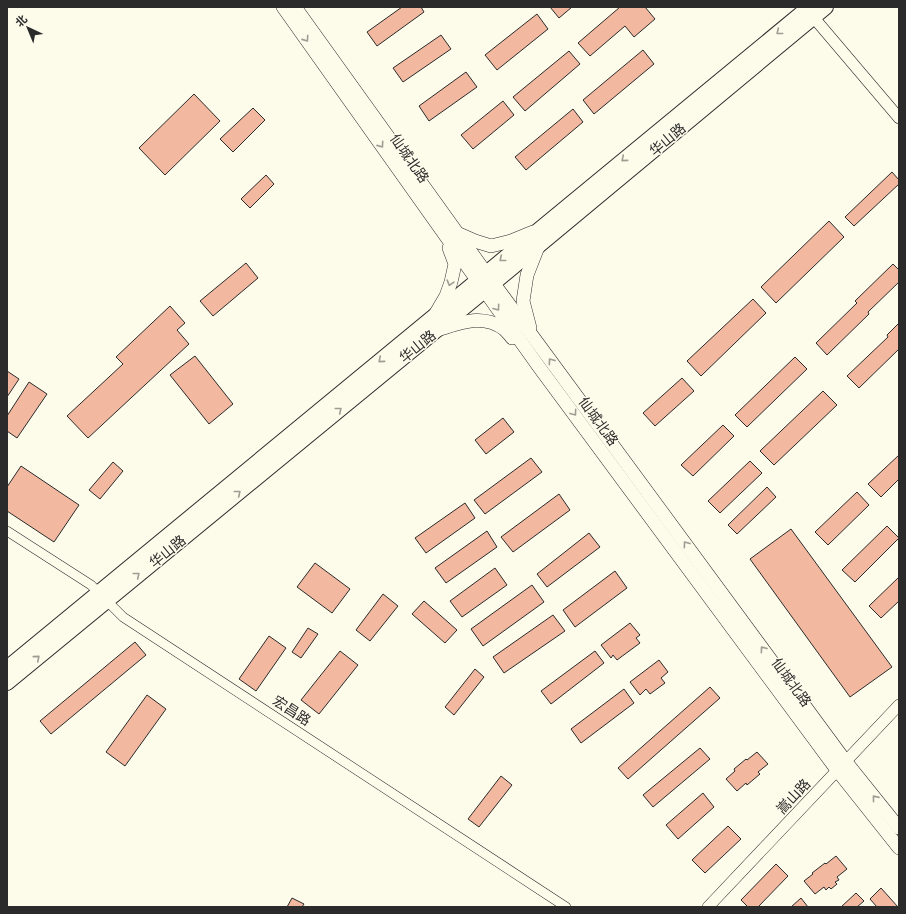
<svg xmlns="http://www.w3.org/2000/svg" width="906" height="914" viewBox="0 0 906 914" font-family="'Titillium Web','Noto Sans SC',sans-serif">
	<rect width="100%" height="100%" fill="#fdfbea"/>
	<g fill="#f2b8a0" stroke="#2b2b2b">
		<path d="M402,7H421L424,12L377,46L367,32Z"/>
		<path d="M550,7H572L559,18Z"/>
		<path d="M620,7H645L655,19L634,37L625,26L590,56L578,43Z"/>
		<path d="M537,14L548,29L497,70L485,55Z"/>
		<path d="M441,35L451,49L403,82L393,68Z"/>
		<path d="M643,50L654,64L594,114L583,100Z"/>
		<path d="M569,51L580,64L525,111L513,97Z"/>
		<path d="M466,72L477,87L429,121L419,106Z"/>
		<path d="M194,94L220,121L165,175L139,148Z"/>
		<path d="M503,101L514,115L473,149L461,135Z"/>
		<path d="M253,108L265,120L233,152L220,139Z"/>
		<path d="M573,109L583,122L526,170L515,157Z"/>
		<path d="M892,172L899,180V184L854,226L845,217Z"/>
		<path d="M266,175L274,184L250,208L241,199Z"/>
		<path d="M829,221L844,237L776,303L761,287Z"/>
		<path d="M246,263L258,278L213,316L200,301Z"/>
		<path d="M893,264L899,270V282L868,312L869,314L827,355L816,343L857,303L855,301Z"/>
		<path d="M753,299L766,313L701,376L687,361Z"/>
		<path d="M170,306L185,323L177,330L189,344L88,438L67,416L123,364L116,357Z"/>
		<path d="M899,323V349L859,388L847,376L888,337L887,335Z"/>
		<path d="M195,356L233,404L209,424L170,375Z"/>
		<path d="M795,357L807,369L747,427L735,415Z"/>
		<path d="M7,371L19,379L7,397Z"/>
		<path d="M682,378L694,391L655,426L643,413Z"/>
		<path d="M29,382L47,394L17,438L7,431V416Z"/>
		<path d="M823,391L837,405L774,465L760,451Z"/>
		<path d="M503,418L514,432L486,454L475,440Z"/>
		<path d="M723,425L734,436L693,476L681,465Z"/>
		<path d="M899,455V479L881,497L868,484Z"/>
		<path d="M531,458L542,472L485,514L474,500Z"/>
		<path d="M750,461L762,473L720,513L708,501Z"/>
		<path d="M113,462L123,471L100,499L89,490Z"/>
		<path d="M21,466L79,505L54,542L7,511V487Z"/>
		<path d="M767,487L776,497L737,534L728,525Z"/>
		<path d="M857,492L869,505L828,545L815,532Z"/>
		<path d="M559,494L570,510L513,552L501,537Z"/>
		<path d="M465,503L475,518L426,553L415,538Z"/>
		<path d="M887,526L899,538L855,582L842,570Z"/>
		<path d="M791,529L892,667L850,697L750,559Z"/>
		<path d="M487,531L497,547L446,583L435,568Z"/>
		<path d="M589,533L600,547L547,587L537,574Z"/>
		<path d="M315,563L350,589L332,613L297,587Z"/>
		<path d="M495,568L507,585L462,617L450,601Z"/>
		<path d="M615,571L627,588L575,627L563,610Z"/>
		<path d="M899,577V601L881,618L869,606Z"/>
		<path d="M532,585L544,602L483,646L471,629Z"/>
		<path d="M383,594L398,606L370,641L356,630Z"/>
		<path d="M424,601L457,630L445,643L412,614Z"/>
		<path d="M553,615L565,631L504,673L493,657Z"/>
		<path d="M630,623L640,635L636,638L640,643L617,660L613,655L611,658L601,645Z"/>
		<path d="M308,628L318,634L301,658L292,652Z"/>
		<path d="M269,636L286,648L256,691L239,679Z"/>
		<path d="M135,642L146,655L51,734L40,721Z"/>
		<path d="M340,651L358,665L319,714L301,700Z"/>
		<path d="M595,651L604,663L551,704L541,691Z"/>
		<path d="M659,660L668,672L661,678L665,683L650,694L646,689L640,695L630,682Z"/>
		<path d="M475,669L484,677L454,715L445,707Z"/>
		<path d="M710,687L720,698L628,779L618,768Z"/>
		<path d="M624,689L634,703L581,743L571,729Z"/>
		<path d="M147,695L166,709L125,766L106,752Z"/>
		<path d="M700,748L710,759L653,807L643,795Z"/>
		<path d="M757,752L768,764L758,772L760,774L747,785L746,783L737,791L726,779L735,771L734,769L746,759L747,760Z"/>
		<path d="M501,776L512,785L479,827L468,819Z"/>
		<path d="M703,793L714,807L678,839L666,825Z"/>
		<path d="M728,826L741,839L705,873L692,860Z"/>
		<path d="M836,856L847,869L837,877L839,880L835,882L837,884L831,889L829,887L826,890L824,887L815,894L804,881L813,874L812,873L825,863L826,864Z"/>
		<path d="M776,864L788,876L758,907H748L741,900Z"/>
		<path d="M881,888L898,907H877L870,899Z"/>
		<path d="M856,893L864,901L857,907H841Z"/>
		<path d="M292,898L304,904L302,907H287Z"/>
		<path d="M801,898L808,907H791Z"/>
	</g>
	<g fill="none" stroke-linecap="round" stroke-linejoin="round">
		<defs>
			<path id="minor" d="M7,531L91,585L123,617L566,907"/>
			<g id="tertiary">
				<path d="M809,12L899,118"/>
				<path d="M708,907L899,705"/>
			</g>
			<g id="secondary">
				<path d="M283,7L477,280L539,367L837,770L899,848"/>
				<path d="M295,7L486,273L846,762L899,828"/>
				<path d="M459,234L475,241L491,246L511,241L533,232"/>
				<path d="M436,313L446,296L451,282L455,264L449,248"/>
				<path d="M530,328L523,301L527,275L538,247"/>
				<path d="M437,330C460,323 483,313 504,329C507,332 510,335 512,338"/>
			</g>
			<g id="primary">
				<path d="M7,668L809,7"/>
				<path d="M7,683L494,283L826,7"/>
			</g>
		</defs>
		<use href="#minor" stroke="#2b2b2b" stroke-width="10"/>
		<use href="#tertiary" stroke="#2b2b2b" stroke-width="12"/>
		<use href="#secondary" stroke="#2b2b2b" stroke-width="14"/>
		<use href="#primary" stroke="#2b2b2b" stroke-width="16"/>
		<use href="#minor" stroke="#fdfbea" stroke-width="9"/>
		<use href="#tertiary" stroke="#fdfbea" stroke-width="11"/>
		<use href="#secondary" stroke="#fdfbea" stroke-width="13"/>
		<use href="#primary" stroke="#fdfbea" stroke-width="14"/>
	</g>
	<defs><path id="oneway-chevron" d="M-2-3.5L2.5 0L-2 3.5" fill="none" stroke-width="1.6" stroke-linecap="round" stroke-linejoin="round"/></defs>
	<g stroke="#9e9d94">
		<use href="#oneway-chevron" transform="translate(779 32) rotate(141)"/>
		<use href="#oneway-chevron" transform="translate(306 39) rotate(55)"/>
		<use href="#oneway-chevron" transform="translate(381 145) rotate(55)"/>
		<use href="#oneway-chevron" transform="translate(624 159) rotate(140)"/>
		<use href="#oneway-chevron" transform="translate(502 259) rotate(141)"/>
		<use href="#oneway-chevron" transform="translate(450 283) rotate(106)"/>
		<use href="#oneway-chevron" transform="translate(497 308) rotate(54)"/>
		<use href="#oneway-chevron" transform="translate(381 360) rotate(140)"/>
		<use href="#oneway-chevron" transform="translate(551 361) rotate(-126)"/>
		<use href="#oneway-chevron" transform="translate(339 410) rotate(-39)"/>
		<use href="#oneway-chevron" transform="translate(574 413) rotate(54)"/>
		<use href="#oneway-chevron" transform="translate(238 493) rotate(-39)"/>
		<use href="#oneway-chevron" transform="translate(686 544) rotate(-126)"/>
		<use href="#oneway-chevron" transform="translate(137 575) rotate(-39)"/>
		<use href="#oneway-chevron" transform="translate(763 649) rotate(-126)"/>
		<use href="#oneway-chevron" transform="translate(37 658) rotate(-40)"/>
		<use href="#oneway-chevron" transform="translate(875 798) rotate(-129)"/>
	</g>
	<g text-anchor="middle" dominant-baseline="central" stroke-width="3" stroke-linejoin="round" paint-order="stroke">
		<g font-size="14" fill="#2b2b2b" stroke="#fdfbea">
			<text transform="translate(667 139) rotate(-40)">华山路</text>
			<text transform="translate(410 158) rotate(55)">仙城北路</text>
			<text transform="translate(417 346) rotate(-39)">华山路</text>
			<text transform="translate(599 421) rotate(54)">仙城北路</text>
			<text transform="translate(167 551) rotate(-39)">华山路</text>
			<text transform="translate(792 682) rotate(54)">仙城北路</text>
			<text transform="translate(292 710) rotate(33)">宏昌路</text>
			<text transform="translate(793 796) rotate(-47)">嵩山路</text>
		</g>
	</g>
	<rect width="906" height="914" fill="none" stroke="#2b2b2b" stroke-width="16"/>
	<g transform="translate(28 28) rotate(316)" stroke="#fdfbea" stroke-width="3" paint-order="stroke">
	<path d="M0-3L7 15L0 10L-7 15Z" fill="#2b2b2b"/>
	<text y="-6" font-size="11" font-weight="bold" text-anchor="middle" fill="#2b2b2b">北</text>
	</g>
</svg>
